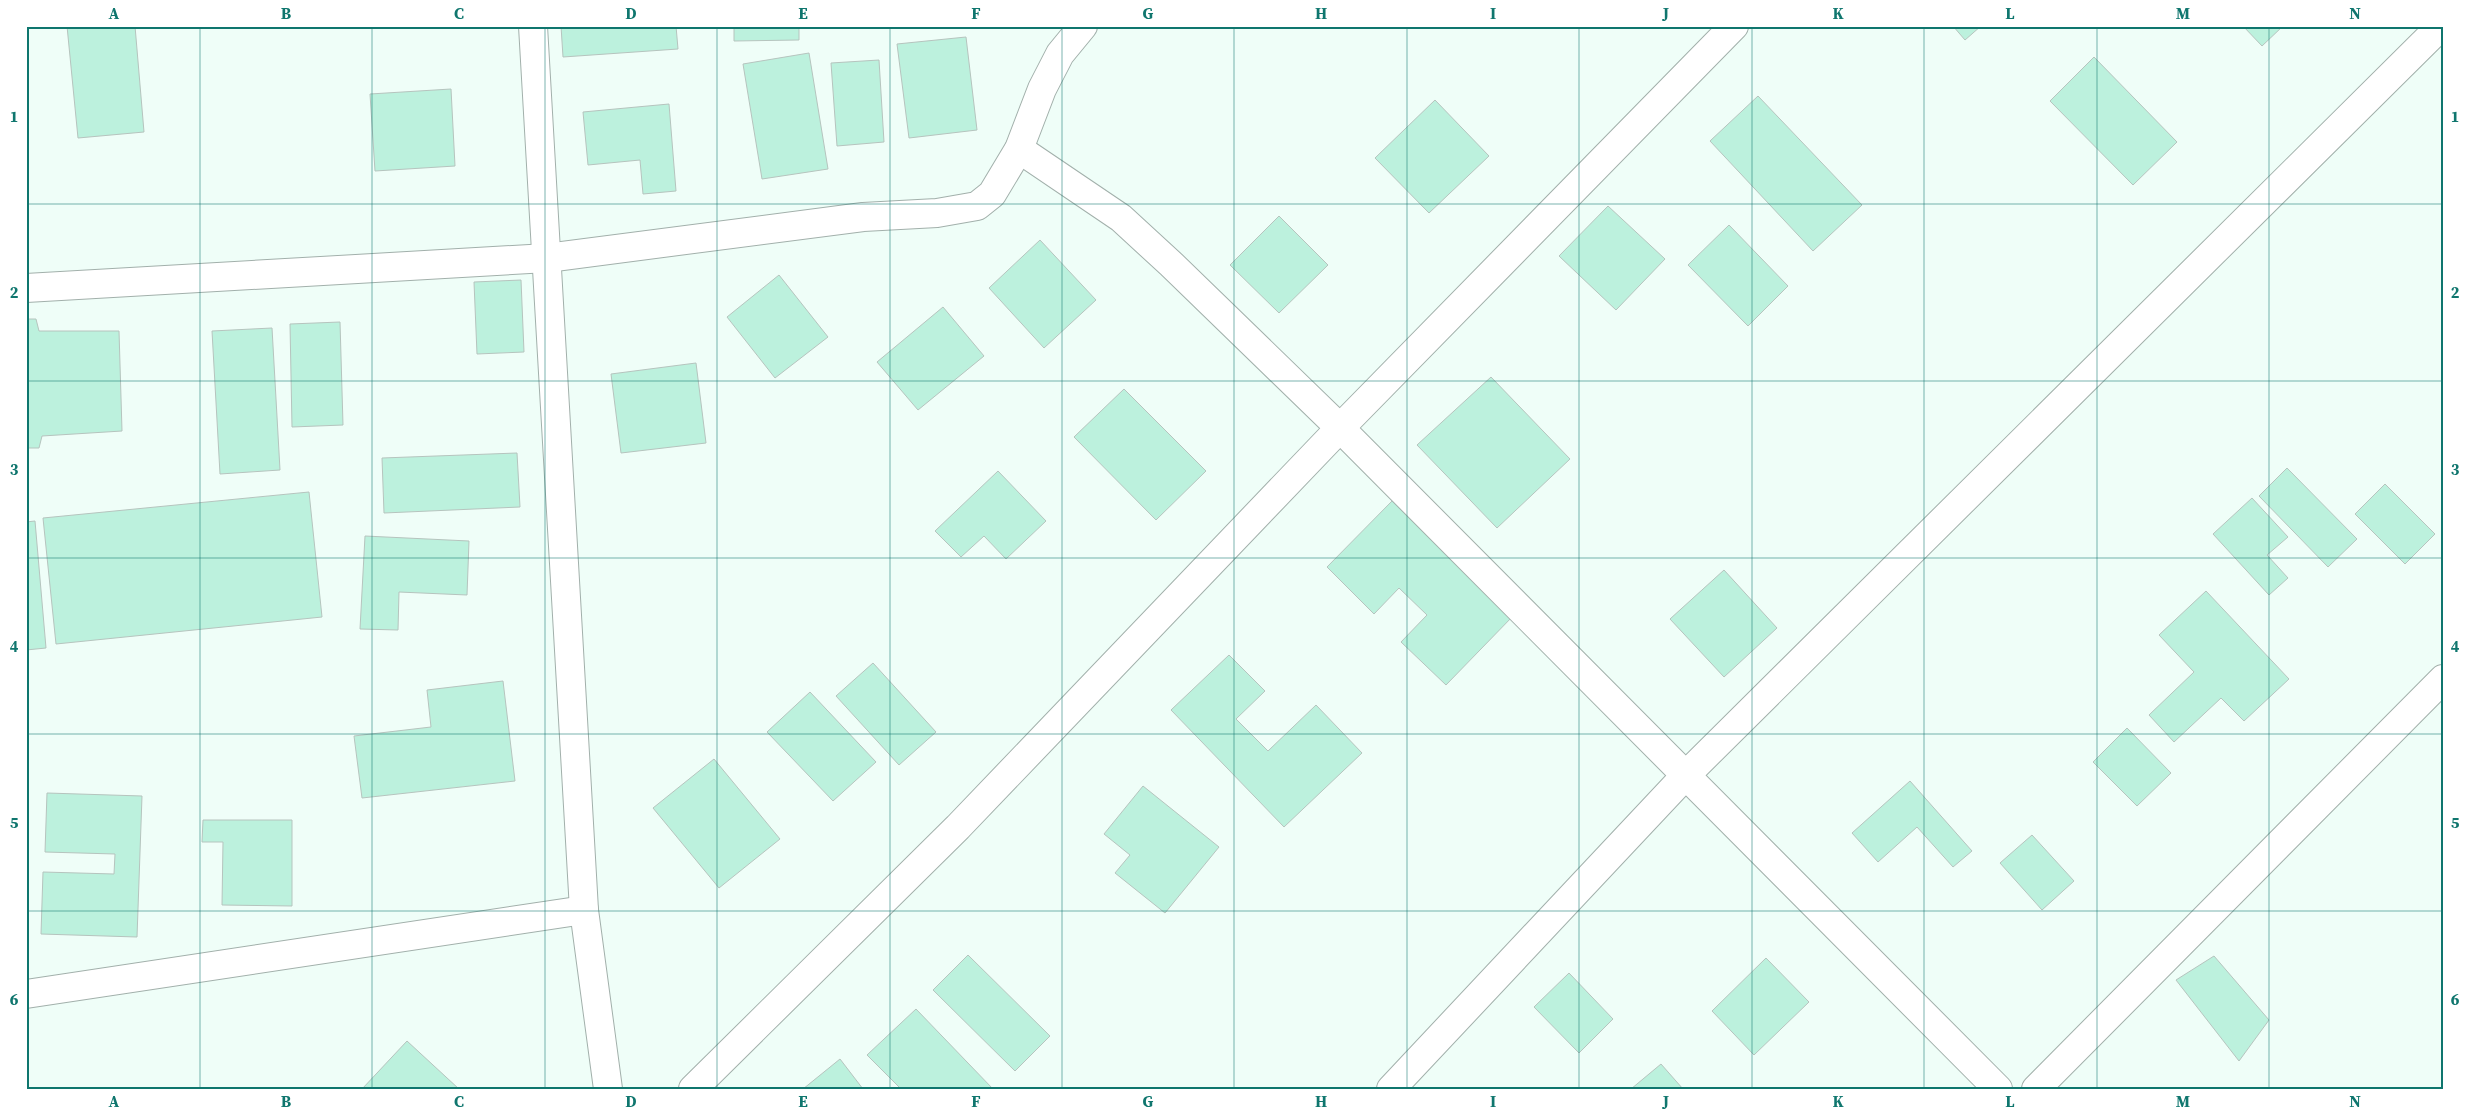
<svg xmlns="http://www.w3.org/2000/svg" width="2469" height="1115" viewBox="0 0 2469 1115" font-family="'Source Serif 4',serif">
	<rect width="100%" height="100%" fill="#effef8"/>
	<g fill="#bcf1dd" stroke="#b6c4be">
		<path d="M67,26H135L144,132L78,138Z"/>
		<path d="M561,26H676L678,49L563,57Z"/>
		<path d="M734,26H799V40L734,41Z"/>
		<path d="M1953,26H1981L1965,40Z"/>
		<path d="M2243,26H2283L2262,46Z"/>
		<path d="M966,37L977,130L909,138L897,44Z"/>
		<path d="M809,53L828,169L762,179L743,64Z"/>
		<path d="M2094,57L2177,142L2133,185L2050,101Z"/>
		<path d="M879,60L884,142L837,146L831,63Z"/>
		<path d="M451,89L455,166L375,171L370,94Z"/>
		<path d="M1758,96L1862,205L1813,251L1710,141Z"/>
		<path d="M1435,100L1489,156L1429,213L1375,158Z"/>
		<path d="M669,104L676,191L643,194L640,160L588,165L583,112Z"/>
		<path d="M1608,206L1665,259L1616,310L1559,256Z"/>
		<path d="M1279,216L1328,265L1279,313L1230,265Z"/>
		<path d="M1729,225L1788,286L1748,326L1688,265Z"/>
		<path d="M1040,240L1096,300L1044,348L989,288Z"/>
		<path d="M779,275L828,337L775,378L727,317Z"/>
		<path d="M521,280L524,352L477,354L474,282Z"/>
		<path d="M943,307L984,356L918,410L877,362Z"/>
		<path d="M26,319H36L39,331H119L122,431L42,436L39,448H26Z"/>
		<path d="M340,322L343,425L292,427L290,324Z"/>
		<path d="M272,328L280,470L220,474L212,331Z"/>
		<path d="M696,363L706,443L621,453L611,374Z"/>
		<path d="M1491,377L1570,459L1497,528L1417,445Z"/>
		<path d="M1124,389L1206,471L1156,520L1074,437Z"/>
		<path d="M517,453L520,507L384,513L382,458Z"/>
		<path d="M2287,468L2357,539L2328,567L2259,496Z"/>
		<path d="M998,471L1046,521L1006,559L984,536L961,557L935,531Z"/>
		<path d="M2385,484L2435,534L2405,564L2355,514Z"/>
		<path d="M309,492L322,617L56,644L43,518Z"/>
		<path d="M2252,498L2288,537L2267,555L2288,578L2269,595L2213,534Z"/>
		<path d="M1393,500L1513,616L1446,685L1401,642L1427,615L1399,588L1374,614L1327,567Z"/>
		<path d="M35,521L46,648L26,650V522Z"/>
		<path d="M365,536L469,541L467,595L399,592L398,630L360,629Z"/>
		<path d="M1724,570L1777,628L1724,677L1670,619Z"/>
		<path d="M2206,591L2289,679L2244,721L2221,698L2174,742L2149,715L2194,672L2159,635Z"/>
		<path d="M1229,655L1265,691L1236,719L1268,751L1316,705L1362,753L1284,827L1171,710Z"/>
		<path d="M873,663L936,732L899,765L836,696Z"/>
		<path d="M503,681L515,781L362,798L354,736L431,727L427,690Z"/>
		<path d="M810,692L876,762L833,801L767,732Z"/>
		<path d="M2127,728L2171,773L2137,806L2093,762Z"/>
		<path d="M714,759L780,839L719,888L653,808Z"/>
		<path d="M1910,781L1972,851L1953,867L1917,827L1878,862L1852,833Z"/>
		<path d="M1143,786L1219,847L1165,913L1115,873L1130,855L1104,834Z"/>
		<path d="M47,793L142,796L137,937L41,934L43,872L114,874L115,854L45,852Z"/>
		<path d="M203,820H292V906L222,905L223,842H202Z"/>
		<path d="M2032,835L2074,881L2042,910L2000,863Z"/>
		<path d="M968,955L1050,1036L1015,1071L933,990Z"/>
		<path d="M2214,956L2269,1020L2239,1061L2176,980Z"/>
		<path d="M1766,958L1809,1002L1754,1055L1712,1011Z"/>
		<path d="M1569,973L1613,1019L1579,1053L1534,1007Z"/>
		<path d="M916,1009L993,1089H901L867,1055Z"/>
		<path d="M407,1041L459,1089H362Z"/>
		<path d="M840,1059L863,1089H803Z"/>
		<path d="M1661,1064L1683,1089H1631Z"/>
	</g>
	<g fill="none" stroke-linecap="round" stroke-linejoin="round">
		<defs>
			<g id="minor">
				<path d="M533,26L584,910L608,1089"/>
				<path d="M1019,149L1121,218L1171,264L1340,428L1998,1089"/>
				<path d="M26,288L547,258L863,217L937,213L977,206L992,194L1019,149L1042,89L1060,54L1083,26"/>
				<path d="M26,994L584,910"/>
				<path d="M693,1089L958,827L1340,428L1734,26"/>
				<path d="M1391,1089L1685,776L2441,26"/>
				<path d="M2036,1089L2443,679"/>
			</g>
		</defs>
		<use href="#minor" stroke="#a2b0ab" stroke-width="30"/>
		<use href="#minor" stroke="#fff" stroke-width="28"/>
	</g>
	<path fill="none" stroke="#0f766e" stroke-width="1" stroke-opacity="0.55" d="M200,26V1089M372,26V1089M545,26V1089M717,26V1089M890,26V1089M1062,26V1089M1234,26V1089M1407,26V1089M1579,26V1089M1752,26V1089M1924,26V1089M2097,26V1089M2269,26V1089M26,204H2443M26,381H2443M26,558H2443M26,734H2443M26,911H2443"/>
	<rect width="2469" height="1115" fill="none" stroke="#ffffff" stroke-width="55"/>
	<rect x="28" y="28" width="2414" height="1060" fill="none" stroke="#0f766e" stroke-width="2"/>
	<g font-size="16" text-anchor="middle" font-weight="bold" fill="#0f766e">
		<text x="114" y="19">A</text>
		<text x="286" y="19">B</text>
		<text x="459" y="19">C</text>
		<text x="631" y="19">D</text>
		<text x="803" y="19">E</text>
		<text x="976" y="19">F</text>
		<text x="1148" y="19">G</text>
		<text x="1321" y="19">H</text>
		<text x="1493" y="19">I</text>
		<text x="1666" y="19">J</text>
		<text x="1838" y="19">K</text>
		<text x="2010" y="19">L</text>
		<text x="2183" y="19">M</text>
		<text x="2355" y="19">N</text>
		<text x="14" y="122">1</text>
		<text x="2455" y="122">1</text>
		<text x="14" y="298">2</text>
		<text x="2455" y="298">2</text>
		<text x="14" y="475">3</text>
		<text x="2455" y="475">3</text>
		<text x="14" y="652">4</text>
		<text x="2455" y="652">4</text>
		<text x="14" y="828">5</text>
		<text x="2455" y="828">5</text>
		<text x="14" y="1005">6</text>
		<text x="2455" y="1005">6</text>
		<text x="114" y="1107">A</text>
		<text x="286" y="1107">B</text>
		<text x="459" y="1107">C</text>
		<text x="631" y="1107">D</text>
		<text x="803" y="1107">E</text>
		<text x="976" y="1107">F</text>
		<text x="1148" y="1107">G</text>
		<text x="1321" y="1107">H</text>
		<text x="1493" y="1107">I</text>
		<text x="1666" y="1107">J</text>
		<text x="1838" y="1107">K</text>
		<text x="2010" y="1107">L</text>
		<text x="2183" y="1107">M</text>
		<text x="2355" y="1107">N</text>
	</g>
</svg>
